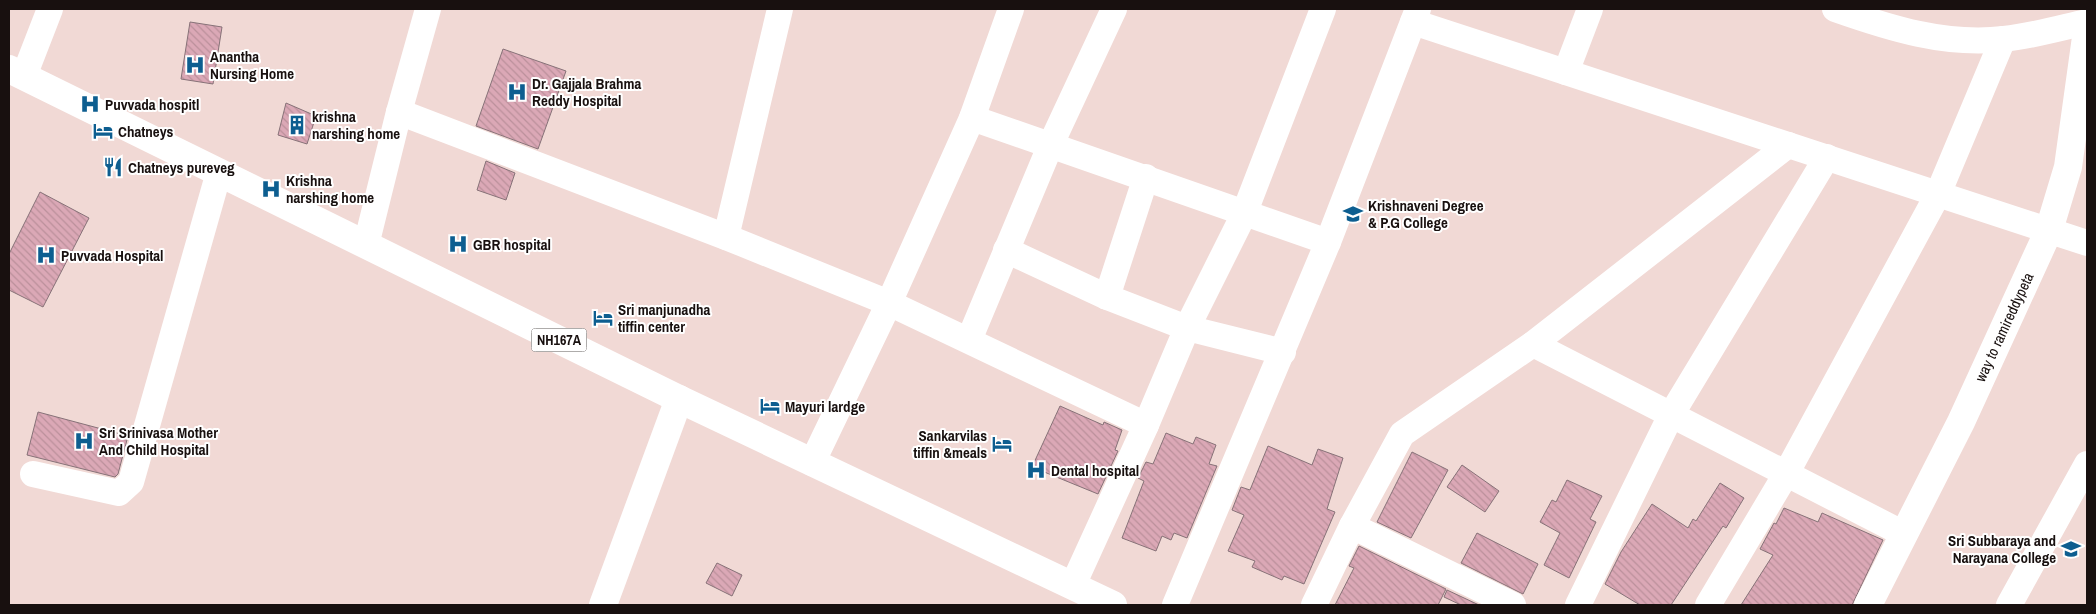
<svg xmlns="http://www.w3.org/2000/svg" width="2096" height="614" viewBox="0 0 2096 614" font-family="'Archivo Narrow',sans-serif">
	<defs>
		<pattern id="building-back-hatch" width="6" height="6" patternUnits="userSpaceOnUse" patternTransform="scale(1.25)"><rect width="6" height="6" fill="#dba8b6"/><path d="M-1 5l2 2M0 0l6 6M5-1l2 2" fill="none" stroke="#bb909b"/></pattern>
	</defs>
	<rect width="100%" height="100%" fill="#f1d9d5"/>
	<g fill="url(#building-back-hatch)" stroke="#877278">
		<path d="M190,22L222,27L213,84L181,79Z"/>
		<path d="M503,49L566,71L538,149L476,126Z"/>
		<path d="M286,103L316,116L307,144L278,135Z"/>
		<path d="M486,161L515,173L506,200L477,190Z"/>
		<path d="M40,192L89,218L43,307L9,290V254Z"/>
		<path d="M1060,406L1103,425L1104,422L1122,430L1115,450L1118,451L1098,494L1032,467Z"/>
		<path d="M38,412L128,436L118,474L115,477L27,455Z"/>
		<path d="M1166,433L1193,444L1196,437L1216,445L1209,464L1217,466L1187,538L1174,533L1171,540L1162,536L1156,551L1122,538L1144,481L1138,478L1146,462L1153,464Z"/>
		<path d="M1268,446L1312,465L1318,449L1343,458L1327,509L1335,512L1304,584L1284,576L1282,580L1252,567L1255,561L1228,551L1244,515L1232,510L1241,487L1250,490Z"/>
		<path d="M1412,452L1448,470L1411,538L1377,522Z"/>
		<path d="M1462,465L1499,491L1485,512L1447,487Z"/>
		<path d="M1567,480L1602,496L1590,519L1596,522L1569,578L1544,565L1560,533L1540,522L1552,500L1556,502Z"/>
		<path d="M1720,483L1744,498L1726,528L1723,526L1671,605H1640L1605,584L1621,552L1652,504L1688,528L1693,519L1696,521Z"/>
		<path d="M1784,508L1818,522L1822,513L1883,540L1852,605H1741L1773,555L1760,549L1774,523L1776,524Z"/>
		<path d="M1477,533L1538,564L1523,594L1461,563Z"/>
		<path d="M1359,546L1446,589L1438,605H1335L1354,568L1349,566Z"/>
		<path d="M717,563L742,575L732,596L706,583Z"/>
		<path d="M1447,590L1479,605H1461L1444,597Z"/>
	</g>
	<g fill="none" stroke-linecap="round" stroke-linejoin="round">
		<g stroke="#fff" stroke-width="26">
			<path d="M1835,9C1889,28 1946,46 2004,39C2032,36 2060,28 2087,22"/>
			<path d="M1413,22L2087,243"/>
			<path d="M1566,72L1590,9"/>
			<path d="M24,76L50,9"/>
			<path d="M399,112L726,237L889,303L1146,425"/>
			<path d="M972,118L1328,242"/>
			<path d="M726,237L780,9"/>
			<path d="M364,244L366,245L399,112L428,9"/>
			<path d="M1006,250L1107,297L1187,328L1283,352"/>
			<path d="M1107,297L1146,177"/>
			<path d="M969,340L1051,144L1114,9"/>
			<path d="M1533,344L1904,534"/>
			<path d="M812,463L889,303L972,118L1011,9"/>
			<path d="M33,474L119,493L131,482L219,172"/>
			<path d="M1352,526L1513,605"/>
			<path d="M1073,585L1146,425L1187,328L1244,214L1323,9"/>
			<path d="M1175,605L1328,242L1418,9"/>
			<path d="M1314,605L1352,526L1402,434L1533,344L1788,145"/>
			<path d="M1578,605L1671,415L1827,157"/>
			<path d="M1708,605L1786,474L1938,194L2003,39"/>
			<path d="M2009,605L2087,464"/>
		</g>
		<g stroke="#fff" stroke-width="28">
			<path d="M603,605L679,399"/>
			<path d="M1868,605L1961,422L2049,230L2068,167L2087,30"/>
		</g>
		<path stroke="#fff" stroke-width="28" d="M9,69L679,399L1113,605"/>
	</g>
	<defs>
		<symbol id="hospital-bare" viewBox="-9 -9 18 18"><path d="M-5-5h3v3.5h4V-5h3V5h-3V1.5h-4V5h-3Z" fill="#0d5e90" stroke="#fff" stroke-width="2.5" paint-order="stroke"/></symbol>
		<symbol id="building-bare" viewBox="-9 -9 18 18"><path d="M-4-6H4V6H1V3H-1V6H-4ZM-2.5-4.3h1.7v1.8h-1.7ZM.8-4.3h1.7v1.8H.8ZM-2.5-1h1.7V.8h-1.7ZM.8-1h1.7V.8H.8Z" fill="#0d5e90" stroke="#fff" stroke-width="2.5" paint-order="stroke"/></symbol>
		<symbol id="hotel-bare" viewBox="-9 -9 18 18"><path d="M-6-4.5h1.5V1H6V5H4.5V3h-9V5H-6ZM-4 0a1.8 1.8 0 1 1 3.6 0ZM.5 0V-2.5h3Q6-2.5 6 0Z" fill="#0d5e90" stroke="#fff" stroke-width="2.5" paint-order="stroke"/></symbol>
		<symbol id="restaurant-bare" viewBox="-9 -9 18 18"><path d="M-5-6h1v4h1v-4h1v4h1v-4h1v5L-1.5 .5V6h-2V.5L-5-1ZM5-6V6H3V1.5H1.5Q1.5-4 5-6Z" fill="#0d5e90" stroke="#fff" stroke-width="2.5" paint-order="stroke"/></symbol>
		<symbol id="university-bare" viewBox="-9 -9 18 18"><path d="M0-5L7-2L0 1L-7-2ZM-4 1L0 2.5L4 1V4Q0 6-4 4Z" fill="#0d5e90" stroke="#fff" stroke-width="2.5" paint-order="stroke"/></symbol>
	</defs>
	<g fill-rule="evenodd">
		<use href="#hospital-bare" x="181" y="51" width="28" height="28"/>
		<use href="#hospital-bare" x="503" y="78" width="28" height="28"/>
		<use href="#hospital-bare" x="76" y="90" width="28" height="28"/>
		<use href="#building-bare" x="283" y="111" width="28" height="28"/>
		<use href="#hotel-bare" x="89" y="117" width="28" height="28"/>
		<use href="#restaurant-bare" x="99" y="153" width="28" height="28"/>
		<use href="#hospital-bare" x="257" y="175" width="28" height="28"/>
		<use href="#university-bare" x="1339" y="200" width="28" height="28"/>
		<use href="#hospital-bare" x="444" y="230" width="28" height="28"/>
		<use href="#hospital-bare" x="32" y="241" width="28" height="28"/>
		<use href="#hotel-bare" x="589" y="304" width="28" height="28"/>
		<use href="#hotel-bare" x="756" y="392" width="28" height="28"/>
		<use href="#hospital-bare" x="70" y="427" width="28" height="28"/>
		<use href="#hotel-bare" x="988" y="430" width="28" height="28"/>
		<use href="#hospital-bare" x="1022" y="456" width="28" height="28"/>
		<use href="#university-bare" x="2057" y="535" width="28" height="28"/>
	</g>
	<g text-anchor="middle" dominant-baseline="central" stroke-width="4" stroke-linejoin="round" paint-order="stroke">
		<rect fill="#fff" stroke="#5d5857" stroke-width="1" x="531.5" y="328.5" width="55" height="23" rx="4"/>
		<g font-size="14" font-weight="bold" fill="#18100f">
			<text x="559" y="340">NH167A</text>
		</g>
		<g font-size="15" font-weight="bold" fill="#18100f" stroke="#fff" text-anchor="start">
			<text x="210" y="56">Anantha<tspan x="210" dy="17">Nursing Home</tspan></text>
			<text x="532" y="83">Dr. Gajjala Brahma<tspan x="532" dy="17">Reddy Hospital</tspan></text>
			<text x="105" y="104">Puvvada hospitl</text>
			<text x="312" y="116">krishna<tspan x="312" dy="17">narshing home</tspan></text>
			<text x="118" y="131">Chatneys</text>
			<text x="128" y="167">Chatneys pureveg</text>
			<text x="286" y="180">Krishna<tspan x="286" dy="17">narshing home</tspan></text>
			<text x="1368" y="205">Krishnaveni Degree<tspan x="1368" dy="17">&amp; P.G College</tspan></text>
			<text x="473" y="244">GBR hospital</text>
			<text x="61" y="255">Puvvada Hospital</text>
			<text x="618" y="309">Sri manjunadha<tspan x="618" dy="17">tiffin center</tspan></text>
			<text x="785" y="406">Mayuri lardge</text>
			<text x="99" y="432">Sri Srinivasa Mother<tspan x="99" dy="17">And Child Hospital</tspan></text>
			<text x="987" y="435" text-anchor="end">Sankarvilas<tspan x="987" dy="17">tiffin &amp;meals</tspan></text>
			<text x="1051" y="470">Dental hospital</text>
			<text x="2056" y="540" text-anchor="end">Sri Subbaraya and<tspan x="2056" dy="17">Narayana College</tspan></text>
		</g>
		<g font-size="15" fill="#18100f" stroke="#fff">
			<text transform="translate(2004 327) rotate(-65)">way to ramireddypeta</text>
		</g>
	</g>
	<rect width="2096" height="614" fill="none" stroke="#18100f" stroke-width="20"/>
</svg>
